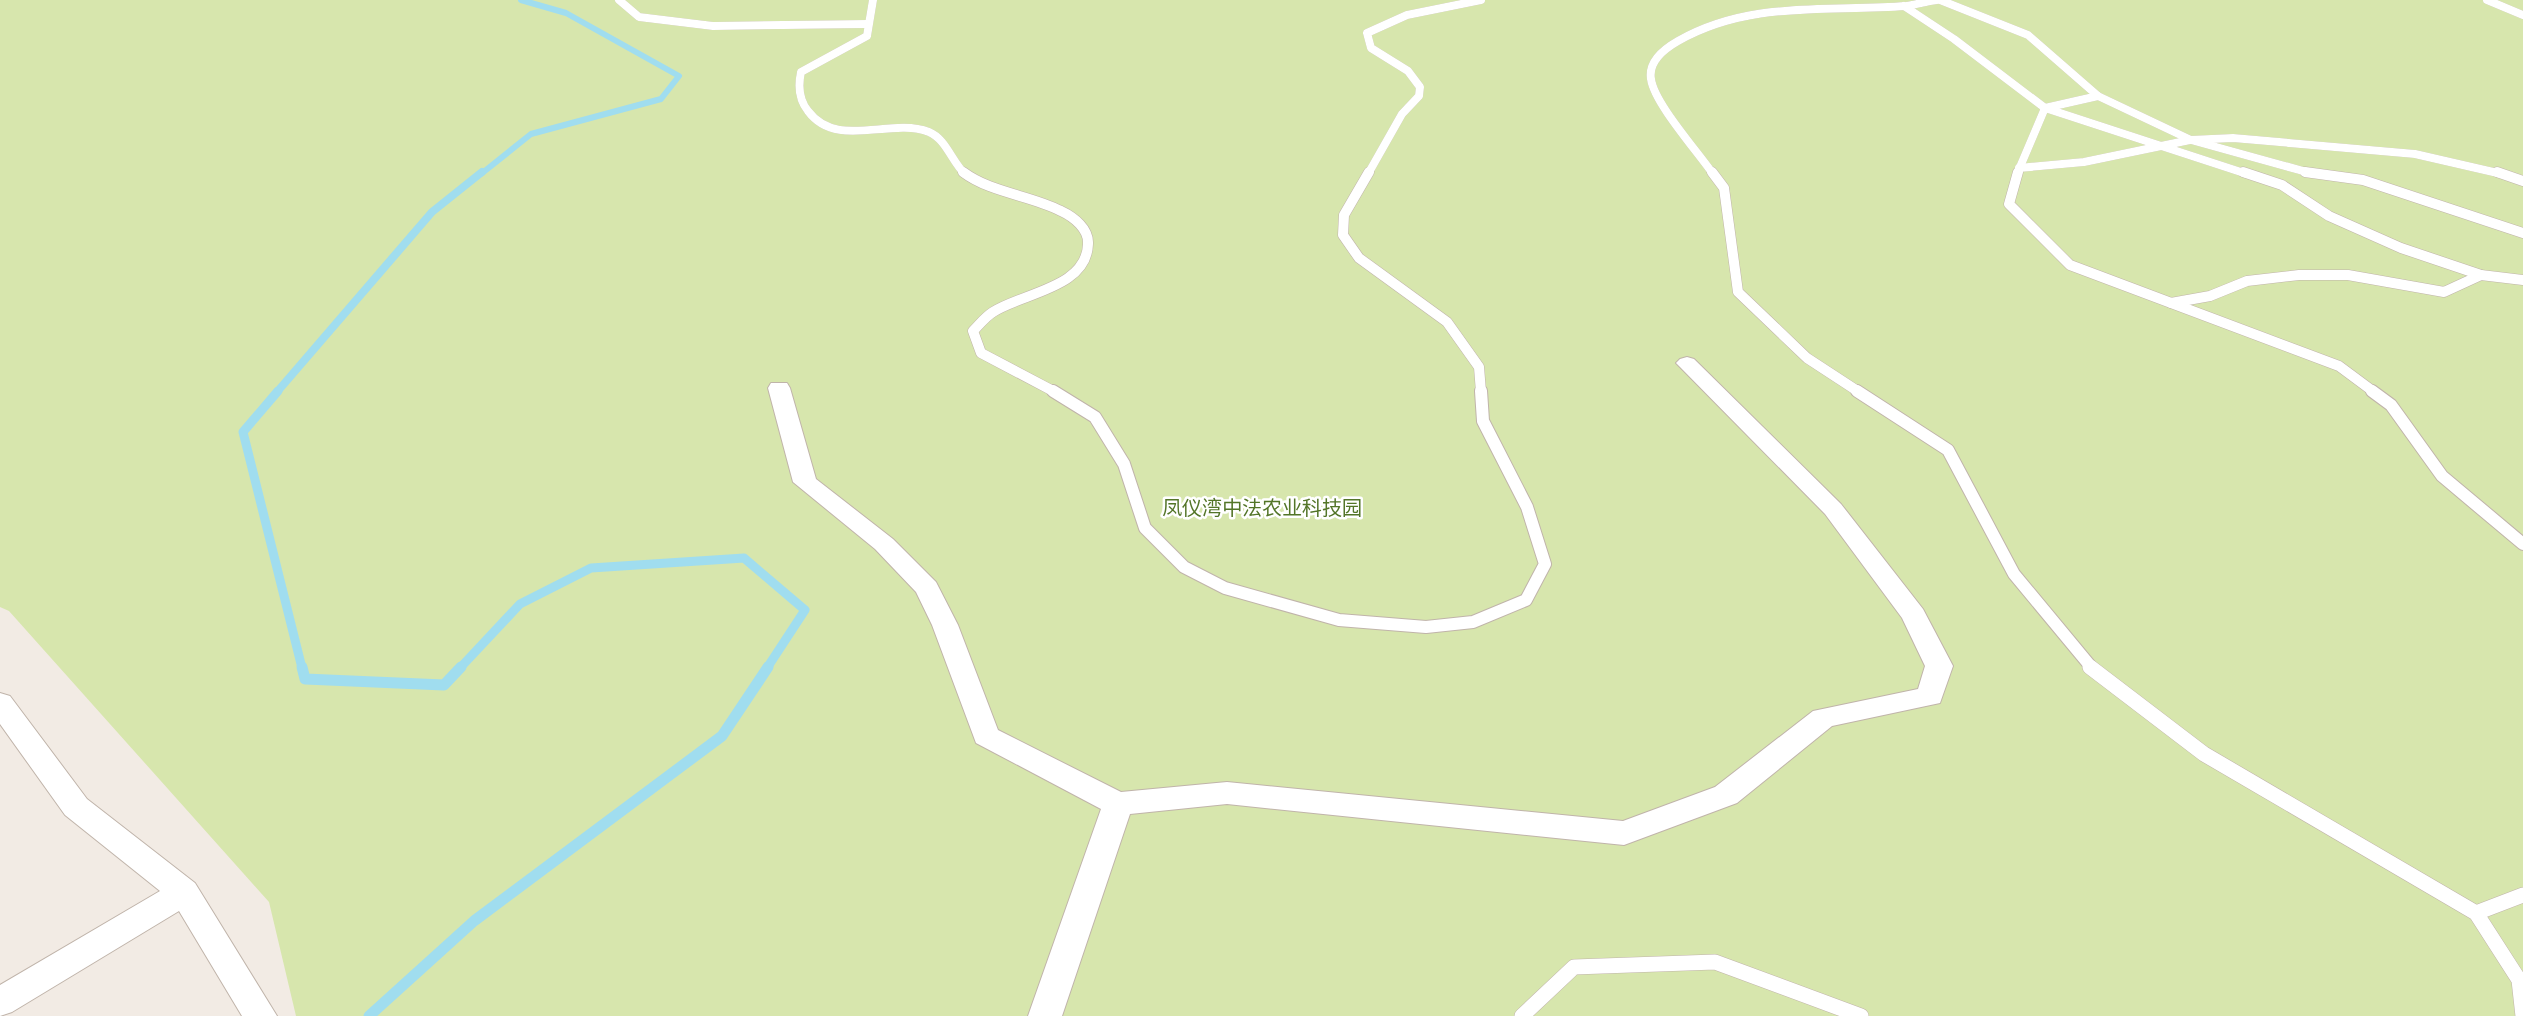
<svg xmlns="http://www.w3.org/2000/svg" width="2523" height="1016" viewBox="0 0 2523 1016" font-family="Karla,'Noto Sans SC',sans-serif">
	<rect width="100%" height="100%" fill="#f2ebe4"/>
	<path fill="#d7e6ad" d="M0,0H2523V1016H296L269,902L9,611L0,607Z"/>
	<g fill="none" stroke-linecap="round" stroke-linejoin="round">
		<path stroke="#a0ddef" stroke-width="6" d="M481,174L531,134L661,99L679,76L566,13L521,0"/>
		<path stroke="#a0ddef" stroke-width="8" d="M277,392L432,212L482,172"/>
		<g stroke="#a0ddef" stroke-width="9">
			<path d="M278,391L243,432L302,668"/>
			<path d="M460,668L520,604L591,568L744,558L805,610L767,668"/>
		</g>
		<g stroke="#a0ddef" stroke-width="11">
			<path d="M302,667L305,679L444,685L461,667"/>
			<path d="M369,1016L474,921L722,736L768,667"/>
		</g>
		<defs>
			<g id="service-far3">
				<path d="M619,0L639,17L713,26L868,24"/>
				<path d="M873,0L867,36L801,72C798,86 799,100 808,111C837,150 890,117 929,132C946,139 952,162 965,174"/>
				<path d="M1940,0L2028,35L2098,96L2045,108"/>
				<path d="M2487,0L2523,15"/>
				<path d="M1904,6L1954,39L2045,108L2017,174"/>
				<path d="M2098,96L2191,140L2314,174"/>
				<path d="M2045,108L2247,174"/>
				<path d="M2019,168L2084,162L2190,140L2233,138L2415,154L2502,174"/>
				<path d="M1368,174L1402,114L1419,96L1420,87L1408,71L1371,48L1367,33L1407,15L1481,0"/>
				<path d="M1713,174C1698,152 1654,103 1651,79C1648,61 1664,49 1678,41C1750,0 1827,12 1906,6C1916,5 1926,1 1937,0"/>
			</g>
			<g id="service-far2">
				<path d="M963,172C991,193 1030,195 1061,211C1074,217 1089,229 1088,244C1087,288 1022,293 993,312C985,317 979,325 973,331L981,353L1055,392"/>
				<path d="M1369,172L1344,215L1343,235L1359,258L1447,322L1479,367L1481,392"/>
				<path d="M1712,172L1724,188L1738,292L1807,358L1859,392"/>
				<path d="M2018,172L2009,204L2070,265L2339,366L2374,392"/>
				<path d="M2243,172L2282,185L2329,216L2401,248L2481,275L2523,280"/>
				<path d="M2305,172L2363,180L2523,233"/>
				<path d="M2497,172L2523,181"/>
				<path d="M2171,303L2210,296L2247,281L2299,275H2348L2444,292L2481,275"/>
			</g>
			<g id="service-far1">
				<path d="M1053,391L1095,417L1124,464L1145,528L1184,567L1225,588L1339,620L1426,627L1473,622L1526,600L1545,564L1527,507L1483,421L1481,391"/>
				<path d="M1857,391L1948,450L2014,574L2092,668"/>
				<path d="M2372,391L2391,405L2442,476L2523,544"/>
			</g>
			<g id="service">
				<path d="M2090,667L2204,754L2476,913L2519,980L2523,1016"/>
				<path d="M2476,913L2523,895"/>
				<path d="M1522,1016L1574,967L1715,962L1861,1016"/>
			</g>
			<g id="minor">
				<path d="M1687,357L1694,359L1841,504L1923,609L1953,666L1940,703L1832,726L1737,803L1624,845L1227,804L1130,814L1062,1016H1028L1101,809L976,743L932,625L916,592L875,549L793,482L768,388L771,383H787L790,388L816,479L893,539L936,582L958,625L998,730L1121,792L1227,782L1623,821L1715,787L1813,711L1918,689L1925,666L1902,618L1825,514L1680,367L1676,363L1680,359Z"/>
				<path d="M0,693L10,696L87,799L195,883L277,1016H242L179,911L12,1012L0,1016V985L160,891L65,815L0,724Z"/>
			</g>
		</defs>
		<use href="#service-far3" stroke="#c0b4aa" stroke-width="8"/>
		<use href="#service-far2" stroke="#c0b4aa" stroke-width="11"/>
		<use href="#service-far1" stroke="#c0b4aa" stroke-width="14"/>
		<use href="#service" stroke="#c0b4aa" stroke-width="16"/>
		<use href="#minor" stroke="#c0b4aa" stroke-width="2"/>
		<use href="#service-far3" stroke="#fff" stroke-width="8"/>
		<use href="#service-far2" stroke="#fff" stroke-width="10"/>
		<use href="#service-far1" stroke="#fff" stroke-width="12"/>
		<use href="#service" stroke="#fff" stroke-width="15"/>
		<use href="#minor" fill="#fff" fill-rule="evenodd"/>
	</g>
	<g text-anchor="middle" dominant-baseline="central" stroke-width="5" stroke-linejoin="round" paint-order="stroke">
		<g font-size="20" fill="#537528" stroke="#fff">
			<text x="1262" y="508">凤仪湾中法农业科技园</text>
		</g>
	</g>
</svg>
